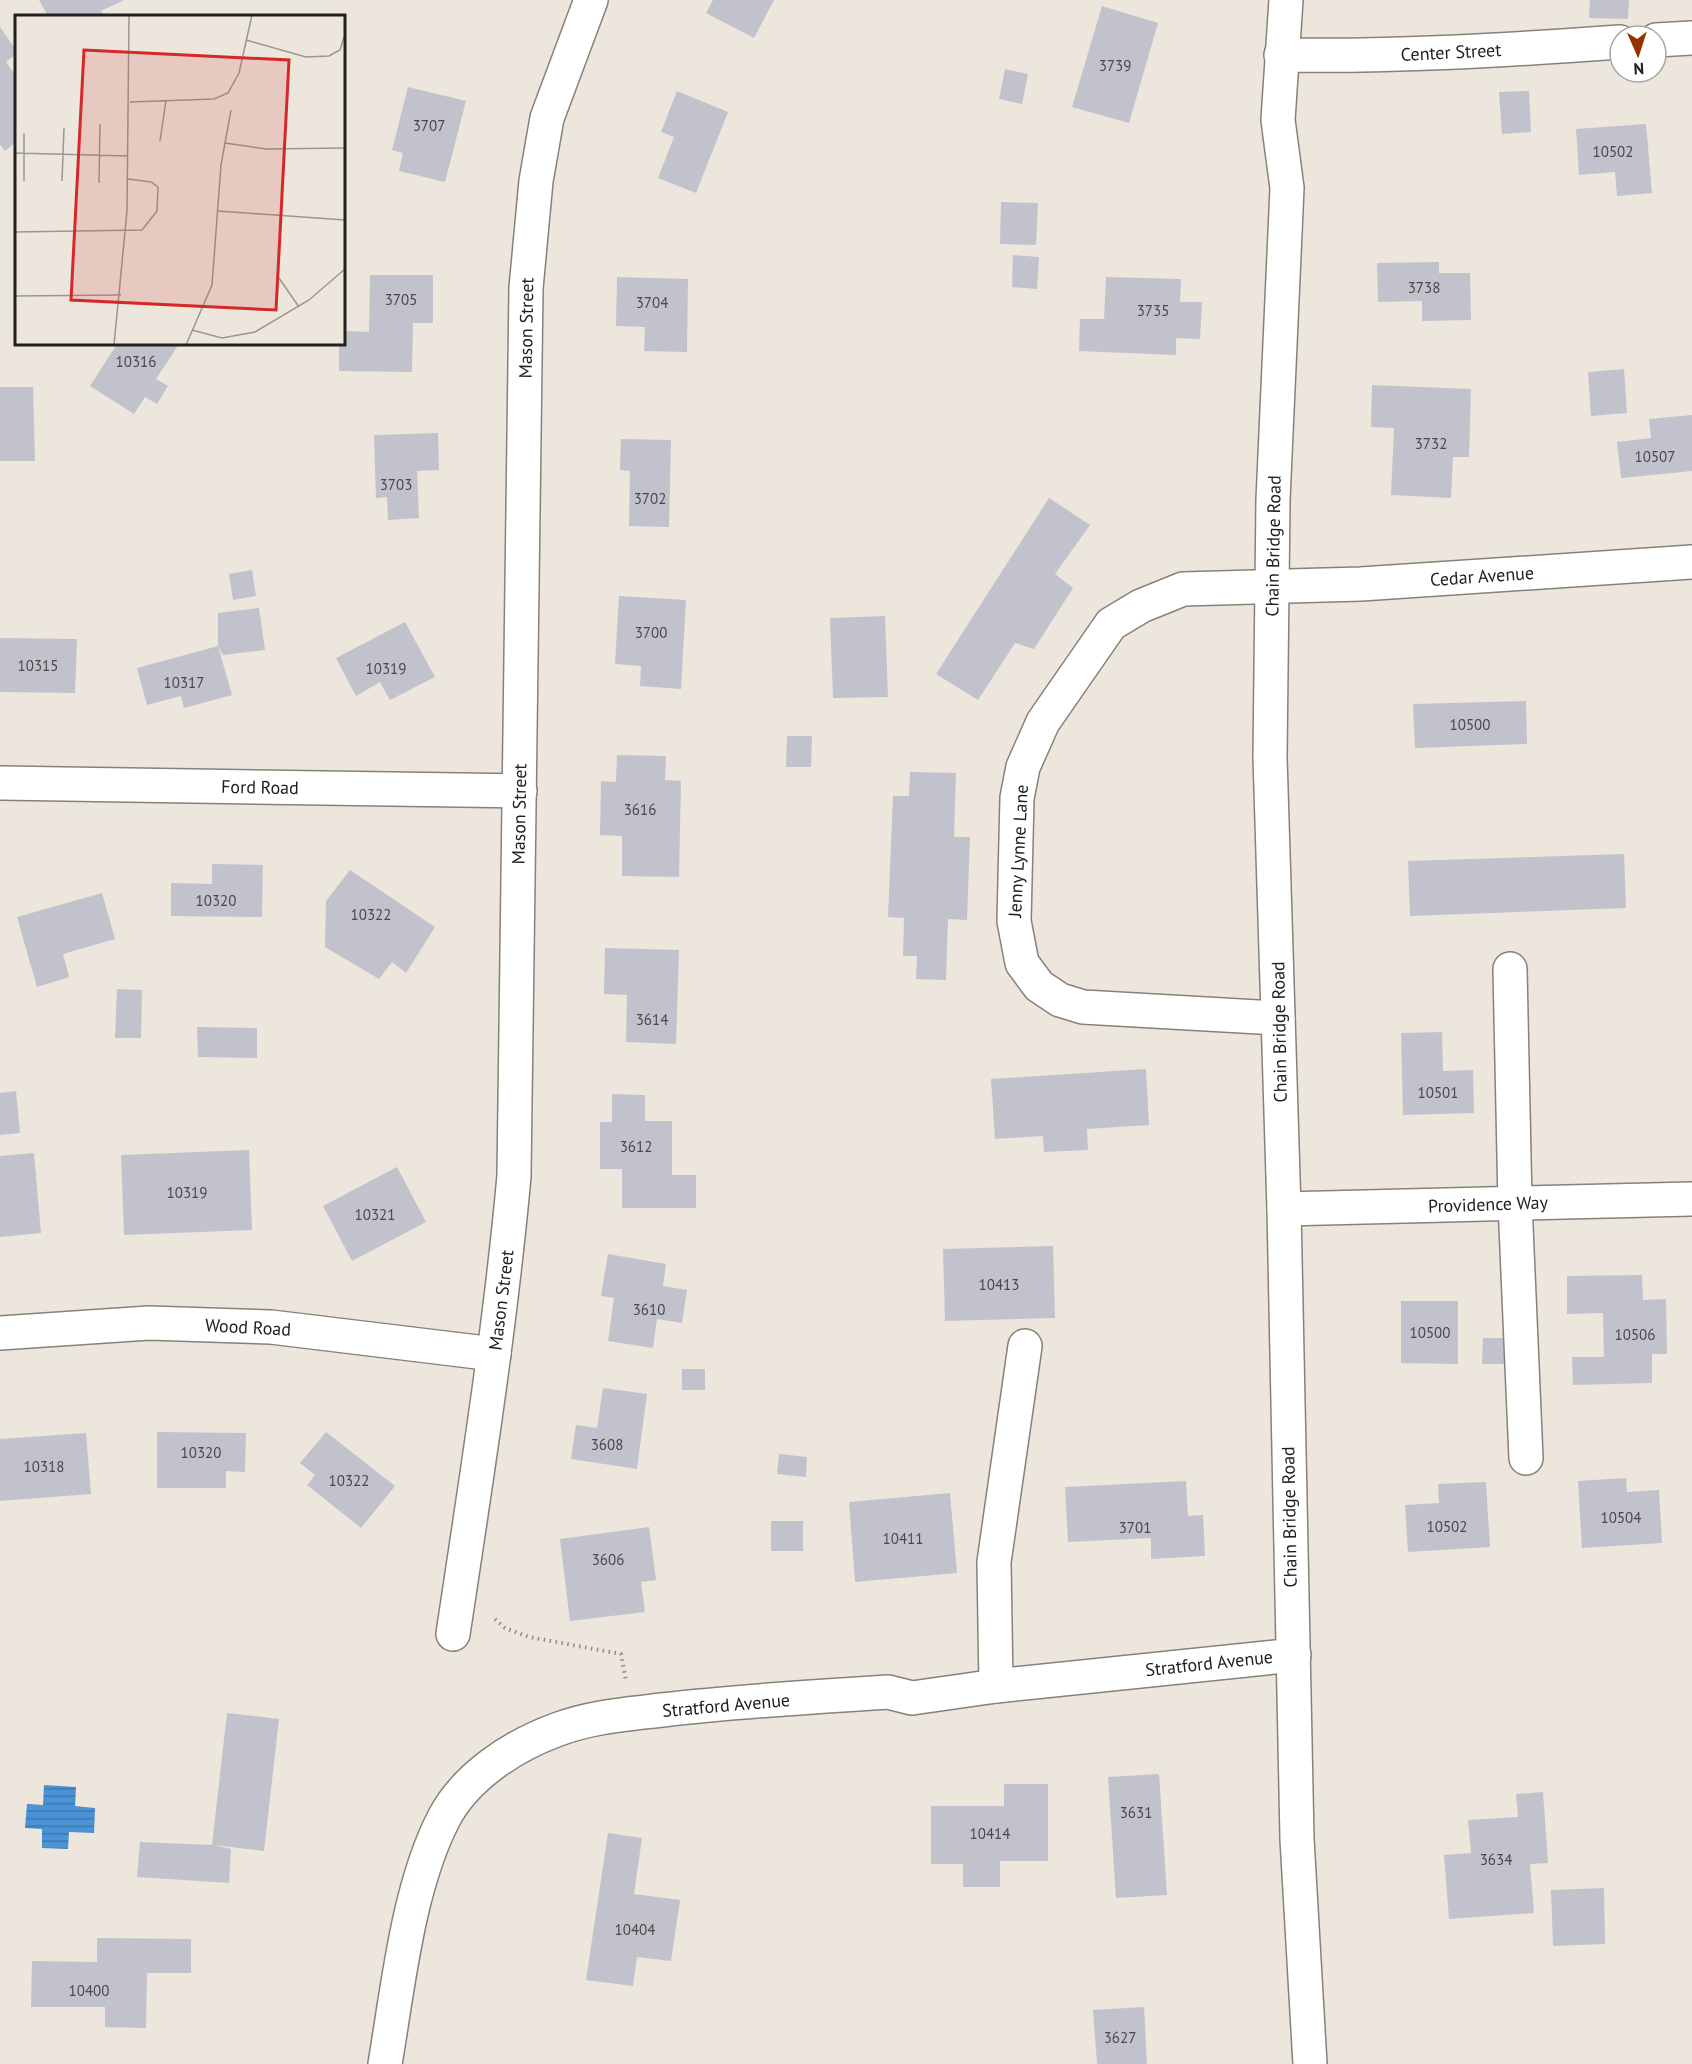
<svg xmlns="http://www.w3.org/2000/svg" width="1692" height="2064" viewBox="0 0 1692 2064" font-family="'PT Sans',sans-serif">
	<defs>
		<pattern id="water-rules" width="6" height="5" patternUnits="userSpaceOnUse" patternTransform="scale(1.5)"><rect width="6" height="5" fill="#4a93d6"/><path d="M0 2.5h6" fill="none" stroke="#3d78ad"/></pattern>
	</defs>
	<rect width="100%" height="100%" fill="#ece6dd"/>
	<path fill="url(#water-rules)" d="M44,1785L76,1787L75,1806L95,1808L94,1833L69,1832L68,1849L42,1848V1829L25,1828L27,1804L43,1805Z"/>
	<g fill="#c1c2cc">
		<path d="M39,0H124L101,11L104,16H48Z"/>
		<path d="M713,0H774L754,38L706,13Z"/>
		<path d="M1590,0H1629L1628,19L1589,18Z"/>
		<path d="M1102,6L1158,23L1129,123L1072,107Z"/>
		<path d="M0,27L16,50V54L6,62L16,76V142L5,151L0,145Z"/>
		<path d="M1005,69L1028,74L1022,104L999,99Z"/>
		<path d="M408,87L466,101L445,182L399,171L403,153L392,150Z"/>
		<path d="M677,91L728,112L696,193L658,178L674,137L661,132Z"/>
		<path d="M1529,91L1531,132L1502,134L1499,92Z"/>
		<path d="M1646,124L1652,193L1617,196L1615,172L1579,175L1576,129Z"/>
		<path d="M1001,202L1038,203L1036,245L1000,244Z"/>
		<path d="M1013,255L1039,257L1037,289L1012,287Z"/>
		<path d="M1439,262V273H1470L1471,320L1422,321V301L1378,302L1377,263Z"/>
		<path d="M370,275H433V323H413L412,372L339,371V344H344V331L369,332Z"/>
		<path d="M617,277L688,279L687,352L644,351L645,327L616,326Z"/>
		<path d="M1106,277L1181,279L1180,302H1202L1200,339L1176,338V355L1079,351L1080,319H1104Z"/>
		<path d="M117,344H179L156,379L168,386L157,404L145,397L134,414L90,386Z"/>
		<path d="M1624,369L1627,413L1591,416L1588,372Z"/>
		<path d="M1372,385L1471,389L1469,457H1453L1451,498L1391,495L1394,428L1371,427Z"/>
		<path d="M0,387H33L35,461H0Z"/>
		<path d="M1692,415V471L1621,478L1617,442L1651,438L1649,419Z"/>
		<path d="M438,433L439,470L417,471L419,518L388,520L387,497L376,498L374,435Z"/>
		<path d="M621,439L671,440L669,527L629,526L630,471L620,470Z"/>
		<path d="M1049,498L1090,525L1055,574L1073,588L1034,649L1015,643L978,700L936,674Z"/>
		<path d="M252,570L256,596L233,600L229,574Z"/>
		<path d="M619,596L686,600L681,689L640,686L641,666L615,664Z"/>
		<path d="M259,608L265,650L223,655L218,646V613Z"/>
		<path d="M885,616L888,697L833,698L830,618Z"/>
		<path d="M405,622L435,677L390,700L380,682L356,696L336,658Z"/>
		<path d="M0,638L77,639L75,693L0,692Z"/>
		<path d="M218,646L232,695L184,708L181,696L147,705L137,668Z"/>
		<path d="M1526,701L1527,744L1415,748L1413,704Z"/>
		<path d="M787,736H812L811,767H786Z"/>
		<path d="M617,755L666,756L665,780L681,781L679,877L622,876V836L600,835L601,781L616,782Z"/>
		<path d="M910,772L956,773L954,837H970L967,920L948,919L946,980L916,979L917,956H903L904,918L888,917L893,796H909Z"/>
		<path d="M1624,854L1626,908L1410,916L1408,861Z"/>
		<path d="M212,864L263,865L262,917L171,916V883L212,884Z"/>
		<path d="M350,870L435,927L406,973L392,962L379,979L325,947L326,901Z"/>
		<path d="M102,893L115,939L63,954L69,977L37,987L17,917Z"/>
		<path d="M605,948L679,950L676,1044L626,1042L627,995L604,994Z"/>
		<path d="M117,989L142,990L141,1038H115Z"/>
		<path d="M197,1027L257,1028V1058L198,1057Z"/>
		<path d="M1442,1032L1443,1071L1473,1070L1474,1113L1403,1115L1401,1033Z"/>
		<path d="M1146,1069L1149,1125L1087,1129L1088,1150L1044,1152L1043,1136L995,1139L991,1079Z"/>
		<path d="M16,1091L20,1133L0,1135V1093Z"/>
		<path d="M612,1094L645,1095V1121H672V1175H696V1208H622V1169H600V1122H612Z"/>
		<path d="M249,1150L252,1230L124,1235L121,1155Z"/>
		<path d="M34,1153L41,1233L0,1237V1156Z"/>
		<path d="M397,1167L426,1222L352,1261L323,1206Z"/>
		<path d="M1053,1246L1055,1318L945,1321L943,1249Z"/>
		<path d="M608,1254L666,1264L663,1286L687,1290L682,1323L657,1319L653,1348L608,1341L614,1298L601,1296Z"/>
		<path d="M1642,1275L1643,1300L1666,1299L1667,1354H1652V1383L1573,1385L1572,1357H1604L1603,1313L1567,1314V1276Z"/>
		<path d="M1401,1301H1458V1364L1401,1363Z"/>
		<path d="M1483,1338H1509L1508,1364H1482Z"/>
		<rect x="682" y="1369" width="23" height="21"/>
		<path d="M603,1388L647,1394L637,1469L571,1459L576,1425L597,1428Z"/>
		<path d="M157,1432L246,1433L245,1472L226,1471V1488H157Z"/>
		<path d="M326,1432L395,1486L361,1528L307,1485L315,1475L300,1463Z"/>
		<path d="M86,1433L91,1494L0,1501V1439Z"/>
		<path d="M779,1454L807,1457L806,1477L777,1474Z"/>
		<path d="M1626,1478L1627,1492L1659,1490L1662,1543L1582,1548L1578,1481Z"/>
		<path d="M1186,1481L1188,1516L1203,1515L1205,1556L1151,1559V1538L1068,1542L1065,1487Z"/>
		<path d="M1486,1482L1490,1547L1408,1552L1405,1505L1439,1503L1438,1484Z"/>
		<path d="M950,1493L957,1573L855,1582L849,1502Z"/>
		<rect x="771" y="1521" width="32" height="30"/>
		<path d="M649,1527L656,1580L641,1582L645,1612L570,1621L560,1539Z"/>
		<path d="M227,1713L279,1719L264,1851L214,1845L231,1849L229,1883L137,1877L140,1842L212,1845Z"/>
		<path d="M1159,1774L1167,1895L1116,1898L1108,1777Z"/>
		<path d="M1004,1784H1048V1861H1000V1887H963V1864H931V1806H1004Z"/>
		<path d="M1543,1792L1548,1863L1530,1864L1534,1913L1449,1919L1444,1855L1471,1853L1468,1820L1518,1817L1516,1794Z"/>
		<path d="M608,1833L642,1838L634,1894L680,1900L671,1961L637,1957L633,1986L586,1980Z"/>
		<path d="M1604,1888L1605,1944L1553,1946L1551,1890Z"/>
		<path d="M97,1938L191,1939V1973H147L146,2028L105,2027V2007H31L32,1961L97,1962Z"/>
		<path d="M1144,2007L1147,2064H1097L1093,2010Z"/>
	</g>
	<g fill="none" stroke-linecap="round" stroke-linejoin="round">
		<defs>
			<g id="minor">
				<path d="M1656,40L1692,38"/>
				<path d="M1281,55C1395,57 1507,50 1620,42"/>
				<path d="M0,783L520,791"/>
				<path d="M1510,969L1515,1203L1526,1458"/>
				<path d="M1278,1018L1083,1007L1060,1000L1039,986L1022,963L1014,921L1017,798L1023,767L1043,722L1111,624L1141,606L1183,589L1361,584L1692,562"/>
				<path d="M1284,1209L1692,1199"/>
				<path d="M0,1333L149,1323L271,1327L494,1354"/>
				<path d="M453,1634C476,1481 500,1330 514,1176L526,288L536,181L547,118L591,0"/>
				<path d="M996,1686L994,1562L1025,1346"/>
				<path d="M385,2064C398,1987 408,1887 444,1818C466,1776 513,1746 556,1730C589,1717 627,1714 662,1710C738,1701 813,1697 888,1692L912,1698L996,1686L1294,1655"/>
			</g>
			<path id="major" d="M1286,0L1278,120L1287,188L1273,500L1270,757L1284,1209L1297,1839L1310,2064"/>
		</defs>
		<use href="#minor" stroke="#878179" stroke-width="36"/>
		<use href="#major" stroke="#878179" stroke-width="36"/>
		<path stroke="#908c86" stroke-width="4" stroke-dasharray="1.5 4.5" stroke-linecap="butt" d="M495,1619L505,1628L529,1637L621,1654L626,1681"/>
		<use href="#minor" stroke="#fff" stroke-width="33"/>
		<use href="#major" stroke="#fff" stroke-width="33"/>
	</g>
	<g text-anchor="middle" dominant-baseline="central" stroke-width="4.5" stroke-linejoin="round" paint-order="stroke">
		<g font-size="15" fill="#4a4849">
			<text x="1115" y="65">3739</text>
			<text x="429" y="125">3707</text>
			<text x="1613" y="151">10502</text>
			<text x="1424" y="287">3738</text>
			<text x="401" y="299">3705</text>
			<text x="652" y="302">3704</text>
			<text x="1153" y="310">3735</text>
			<text x="136" y="361">10316</text>
			<text x="1431" y="443">3732</text>
			<text x="1655" y="456">10507</text>
			<text x="396" y="484">3703</text>
			<text x="650" y="498">3702</text>
			<text x="651" y="632">3700</text>
			<text x="38" y="665">10315</text>
			<text x="386" y="668">10319</text>
			<text x="184" y="682">10317</text>
			<text x="1470" y="724">10500</text>
			<text x="640" y="809">3616</text>
			<text x="216" y="900">10320</text>
			<text x="371" y="914">10322</text>
			<text x="652" y="1019">3614</text>
			<text x="1438" y="1092">10501</text>
			<text x="636" y="1146">3612</text>
			<text x="187" y="1192">10319</text>
			<text x="375" y="1214">10321</text>
			<text x="999" y="1284">10413</text>
			<text x="649" y="1309">3610</text>
			<text x="1430" y="1332">10500</text>
			<text x="1635" y="1334">10506</text>
			<text x="607" y="1444">3608</text>
			<text x="201" y="1452">10320</text>
			<text x="44" y="1466">10318</text>
			<text x="349" y="1480">10322</text>
			<text x="1621" y="1517">10504</text>
			<text x="1447" y="1526">10502</text>
			<text x="1135" y="1527">3701</text>
			<text x="903" y="1538">10411</text>
			<text x="608" y="1559">3606</text>
			<text x="1136" y="1812">3631</text>
			<text x="990" y="1833">10414</text>
			<text x="1496" y="1859">3634</text>
			<text x="635" y="1929">10404</text>
			<text x="89" y="1990">10400</text>
			<text x="1120" y="2037">3627</text>
		</g>
		<g font-size="18" fill="#22201d" stroke="#fff">
			<text transform="translate(1451 52) rotate(-3)">Center Street</text>
			<text transform="translate(526 328) rotate(-89)">Mason Street</text>
			<text transform="translate(1273 546) rotate(-89)">Chain Bridge Road</text>
			<text transform="translate(1482 576) rotate(-4)">Cedar Avenue</text>
			<text transform="translate(260 787) rotate(1)">Ford Road</text>
			<text transform="translate(519 814) rotate(-89)">Mason Street</text>
			<text transform="translate(1018 851) rotate(-87)">Jenny Lynne Lane</text>
			<text transform="translate(1279 1032) rotate(-91)">Chain Bridge Road</text>
			<text transform="translate(1488 1204) rotate(-2)">Providence Way</text>
			<text transform="translate(501 1300) rotate(-83)">Mason Street</text>
			<text transform="translate(248 1327) rotate(3)">Wood Road</text>
			<text transform="translate(1289 1517) rotate(-91)">Chain Bridge Road</text>
			<text transform="translate(1209 1663) rotate(-6)">Stratford Avenue</text>
			<text transform="translate(726 1705) rotate(-5)">Stratford Avenue</text>
		</g>
	</g>
	<g transform="translate(15 15)">
		<rect width="330" height="330" fill="#ece6dd"/>
		<path fill="none" stroke="#9b9790" stroke-width="1.5" d="M231,25L291,42L314,41L325,35L329,22M115,87L199,84L213,78L224,58L237,0M9,118V166M145,126L151,85M210,128L251,134L330,133M0,138L113,141M47,166L49,113M84,168L85,109M203,196L330,205M0,217L127,215L142,196L143,172L136,167L113,164M264,263L284,292M0,281L106,280M177,315L207,323L240,317L294,285L330,254M99,330L112,196L114,0M171,330L197,270L206,150L216,95"/>
		<path fill="#d62828" fill-opacity="0.15" stroke="#d62828" stroke-width="3" d="M69,35L274,45L261,295L56,285Z"/>
		<rect width="330" height="330" fill="none" stroke="#22201d" stroke-width="3"/>
	</g>
	<g transform="translate(1638 54) rotate(177)"><circle r="28" fill="#ffffff" stroke="#a7a6a5" stroke-width="1.5"/>
	<path d="M0-4.5L10 22L0 15L-10 22Z" fill="#963100"/>
	<text y="-9" font-size="16" font-weight="bold" text-anchor="middle" fill="#22201d">N</text>
	</g>
</svg>
